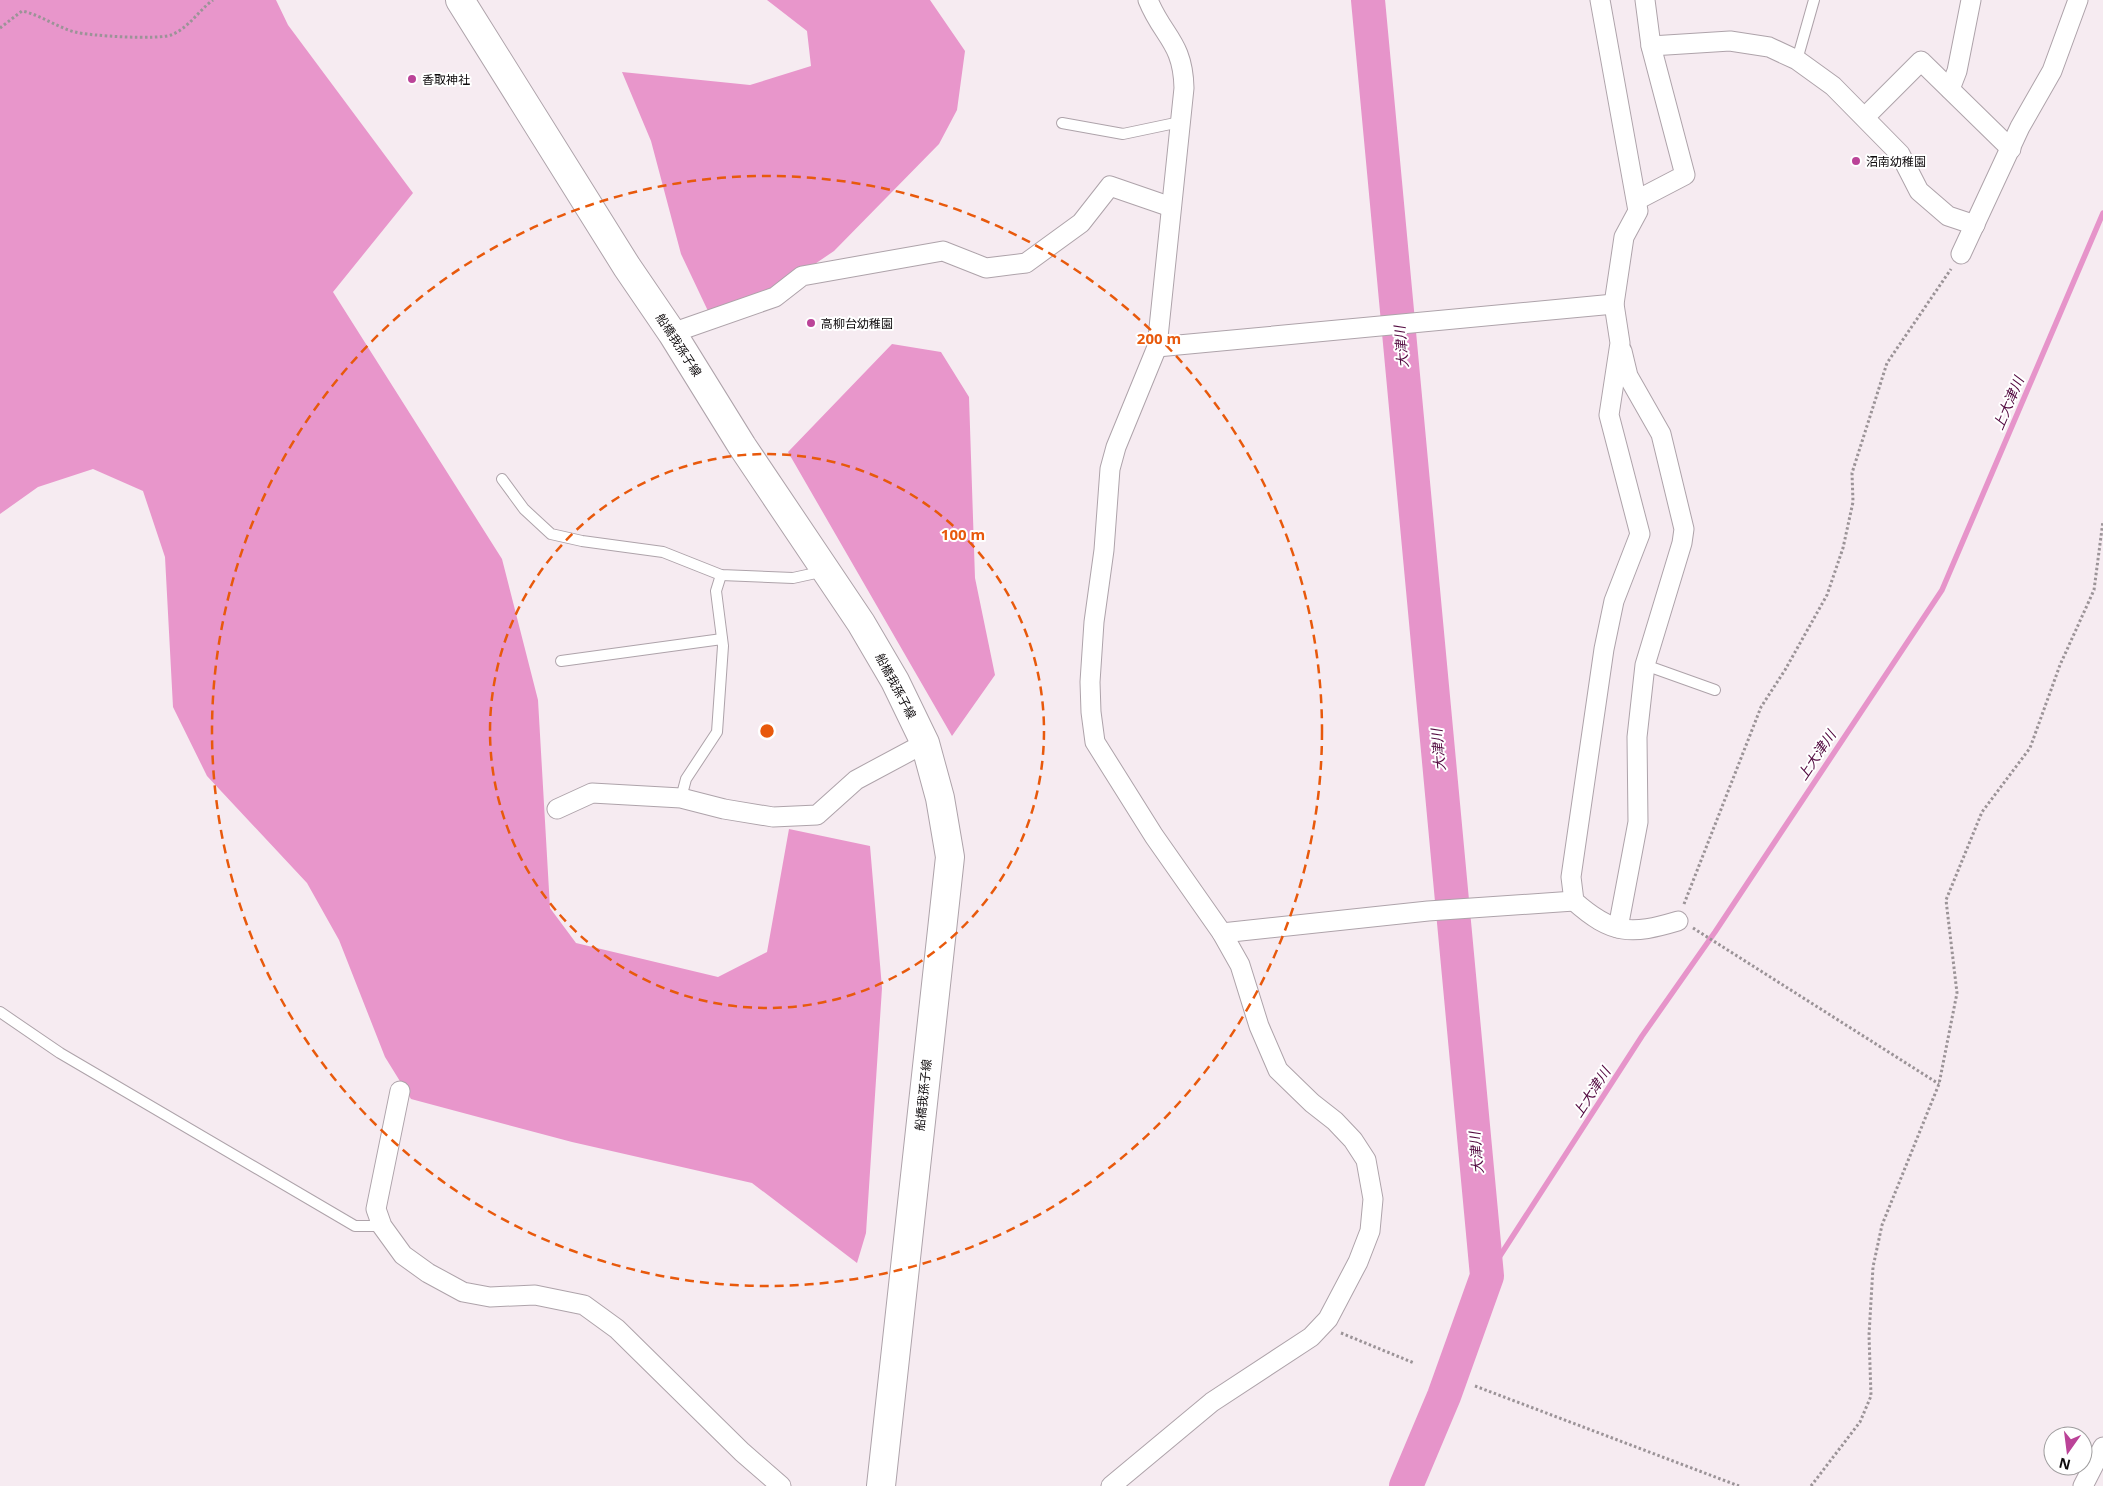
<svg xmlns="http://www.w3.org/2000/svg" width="2103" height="1486" viewBox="0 0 2103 1486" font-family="'Noto Sans','Noto Sans JP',sans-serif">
	<rect width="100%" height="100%" fill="#f6ebf1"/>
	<g fill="#e896cb">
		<path d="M0,0H276L288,25L413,193L333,292L502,559L538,700L550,908L576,943L718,977L767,952L789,829L870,846L882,988L866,1233L857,1263L752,1183L572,1142L411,1099L385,1057L339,940L307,883L207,776L173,707L165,557L143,491L93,469L38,487L0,514Z"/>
		<path d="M767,0H930L965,51L957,110L939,144L834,251L772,293L708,311L681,254L651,141L622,72L750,85L811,66L807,31Z"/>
		<path d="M892,344L941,352L969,397L975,578L995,675L952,736L788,452Z"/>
	</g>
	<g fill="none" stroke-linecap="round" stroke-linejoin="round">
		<path stroke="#e694ca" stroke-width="5.5" d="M1487,1276L1642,1036L1715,932L1942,590L2103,213"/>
		<path stroke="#e694ca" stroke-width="34" d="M1368,0L1487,1276L1444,1396L1406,1486"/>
		<defs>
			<g id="service">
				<path d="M1797,60L1814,0"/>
				<path d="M1062,123L1123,134L1180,122"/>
				<path d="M502,479L524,509L551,534L582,541L663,552L721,575L793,578L825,571"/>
				<path d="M561,661L722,639"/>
				<path d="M1645,665L1715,690"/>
				<path d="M681,798L686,779L717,732L723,646L716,591L721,575"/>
				<path d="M0,1012L60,1053L355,1226H382"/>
			</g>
			<g id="minor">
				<path d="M1600,0L1638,211L1624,237L1614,304L1620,343L1609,415L1640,534L1614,601L1604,649L1571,877L1574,901C1612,935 1631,935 1678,921"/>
				<path d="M1651,46L1730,41L1769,47L1797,60L1833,86L1900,154L1919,191L1948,216L1975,225"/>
				<path d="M1950,89L1957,71L1971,0"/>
				<path d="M1865,117L1921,61L2011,149"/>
				<path d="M1637,200L1685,175L1651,46L1645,0"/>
				<path d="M1961,254L2020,127L2052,71L2078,0"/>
				<path d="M672,333L775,297L802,276L943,251L986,268L1026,263L1081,223L1110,186L1171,207"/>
				<path d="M1157,347L1614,304"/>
				<path d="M557,809L592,793L681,798L724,809L773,817L817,815L856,780L925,743"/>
				<path d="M1618,928L1638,822L1637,737L1645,665L1682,543L1684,529L1661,434L1628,376L1622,351"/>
				<path d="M1222,933L1428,911L1574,901"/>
				<path d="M400,1091L376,1209L382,1226L403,1255L428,1273L463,1292L490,1297L535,1295L584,1305L617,1329L742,1452L781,1486"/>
				<path d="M1111,1486L1212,1402L1311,1337L1328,1319L1358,1262L1370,1231L1373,1199L1366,1160L1353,1140L1335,1121L1312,1103L1278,1070L1259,1026L1240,965L1222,933L1154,836L1095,742L1091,712L1090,682L1094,622L1104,550L1110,469L1116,447L1157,347L1184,88C1183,42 1163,37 1148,0"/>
				<path d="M2083,1486L2103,1447"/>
			</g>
			<path id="primary" d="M460,0L627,267L672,333L742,446L861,623L895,681L925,743L940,798L950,857L881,1486"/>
		</defs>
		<use href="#service" stroke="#aea3aa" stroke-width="12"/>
		<use href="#minor" stroke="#aea3aa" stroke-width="21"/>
		<use href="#primary" stroke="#aea3aa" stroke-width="30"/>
		<g stroke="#9b9397" stroke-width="3" stroke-dasharray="2.5 2.5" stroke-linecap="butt">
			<path d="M0,28L22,11C41,15 56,27 75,32C90,36 158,40 171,35C189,28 198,11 213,0"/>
			<path d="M1684,904L1761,707L1785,670L1827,595L1843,548L1853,502L1852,473L1887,363L1951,269"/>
			<path d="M1693,928L1939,1084"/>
			<path d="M1341,1333L1414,1363"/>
			<path d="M1475,1386L1739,1486"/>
			<path d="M1811,1486L1860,1422L1871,1396L1869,1335L1873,1267L1882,1225L1939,1084L1957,993L1946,900L1982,812L2030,748L2060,665L2094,590L2103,521"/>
		</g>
		<use href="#service" stroke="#fff" stroke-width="10"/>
		<use href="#minor" stroke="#fff" stroke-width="19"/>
		<use href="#primary" stroke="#fff" stroke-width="28"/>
	</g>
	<g fill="none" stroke="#e8590c" stroke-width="2.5" stroke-dasharray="9 6">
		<circle cx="767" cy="731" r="277"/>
		<circle cx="767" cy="731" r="555"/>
	</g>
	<g fill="#bb4398" stroke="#fff" stroke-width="2">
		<circle cx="412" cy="79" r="5"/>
		<circle cx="1856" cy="161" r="5"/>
		<circle cx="811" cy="323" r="5"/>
	</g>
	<g text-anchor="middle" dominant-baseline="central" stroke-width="4" stroke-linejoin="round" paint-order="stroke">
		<g font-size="12" fill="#0f0b0d" stroke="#fff" text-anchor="start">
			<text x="422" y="79">香取神社</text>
			<text x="1866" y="161">沼南幼稚園</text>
			<text x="821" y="323">高柳台幼稚園</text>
		</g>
		<g font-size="12" fill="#0f0b0d" stroke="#fff">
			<text transform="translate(679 345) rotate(57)">船橋我孫子線</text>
			<text transform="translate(896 686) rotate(62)">船橋我孫子線</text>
			<text transform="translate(923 1095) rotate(-84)">船橋我孫子線</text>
		</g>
		<g font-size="14" font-style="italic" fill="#51073e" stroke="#fff">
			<text transform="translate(1401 347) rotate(-95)">大津川</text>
			<text transform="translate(2008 403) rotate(-67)">上大津川</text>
			<text transform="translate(1438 750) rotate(-95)">大津川</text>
			<text transform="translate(1816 755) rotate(-56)">上大津川</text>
			<text transform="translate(1591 1092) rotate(-57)">上大津川</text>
			<text transform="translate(1476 1153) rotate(-95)">大津川</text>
		</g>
	</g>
	<circle cx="767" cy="731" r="8" fill="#e8590c" stroke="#fff" stroke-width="2.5"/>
	<g font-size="15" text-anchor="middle" font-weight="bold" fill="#e8590c" stroke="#fff" stroke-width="4" stroke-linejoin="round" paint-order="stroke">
		<text x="1159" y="344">200 m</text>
		<text x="963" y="540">100 m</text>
	</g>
	<g transform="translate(2068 1451) rotate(194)"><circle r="24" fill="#ffffff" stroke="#9f9d9e"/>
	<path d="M0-4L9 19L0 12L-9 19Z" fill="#bb4398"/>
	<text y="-8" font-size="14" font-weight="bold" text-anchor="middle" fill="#0f0b0d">N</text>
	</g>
</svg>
